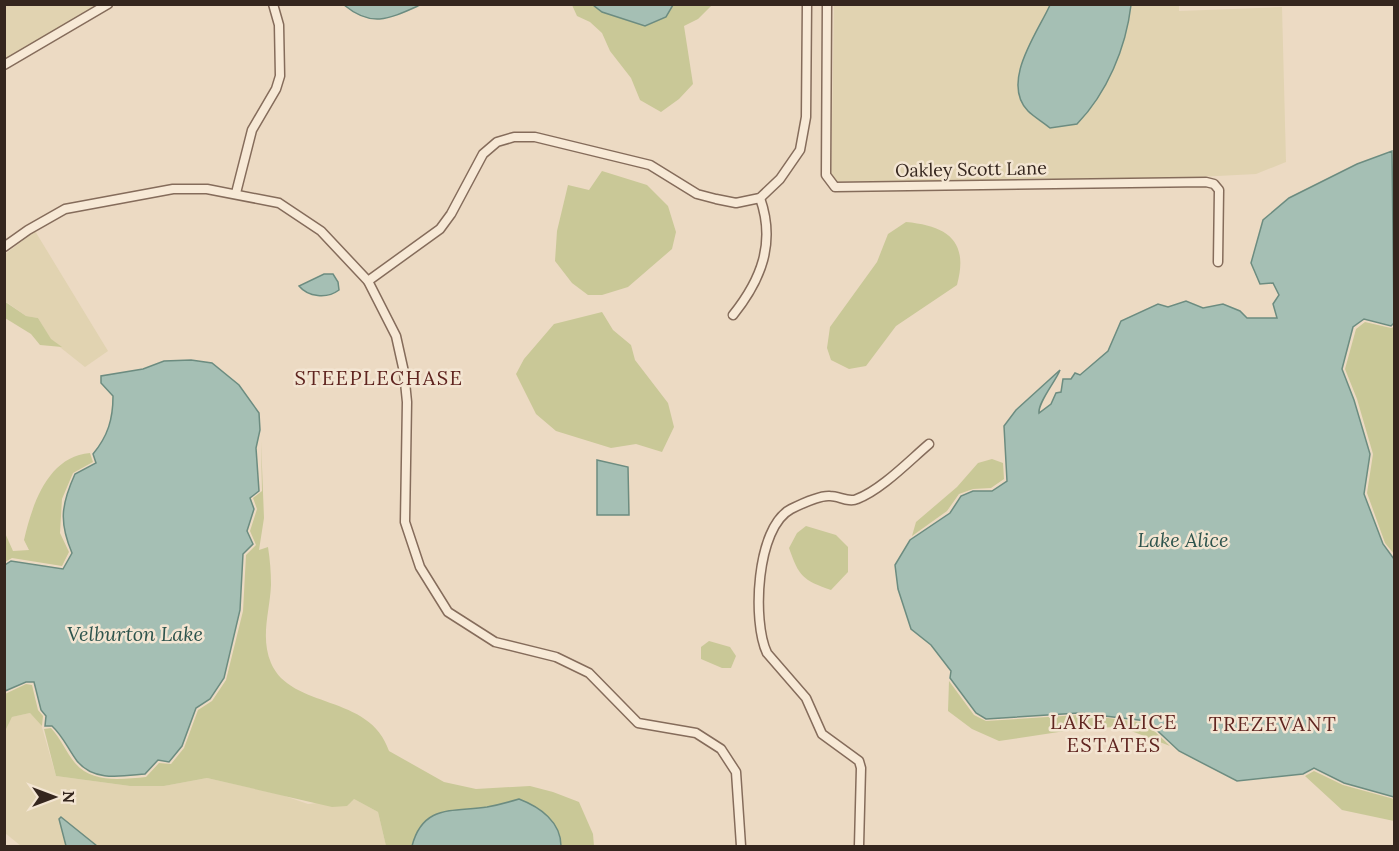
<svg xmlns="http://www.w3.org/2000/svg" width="1399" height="851" viewBox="0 0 1399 851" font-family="Lora,serif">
	<rect width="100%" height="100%" fill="#ecdac3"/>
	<g fill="#e1d3b1">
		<path d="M5,5H101L5,61Z"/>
		<path d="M834,5H1050L1049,8L1112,72L1129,20L1131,5H1179V11L1282,7L1286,162L1256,174L1004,187L831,189Z"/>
		<path d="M35,231L108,351L85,367L51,340L38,318L26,316L5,301L4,255Z"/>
		<path d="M30,713L41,724L56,776L130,786H164L207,778L282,795L308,804L354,799L378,812L386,846H97L61,817L59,819L66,846H21L5,833L4,731L12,717Z"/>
	</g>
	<g fill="#c9c897">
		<path d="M572,5H593L602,12L645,26L666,17L673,5H712L698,19L684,26L693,84L679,99L661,112L640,100L631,78L610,51L602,33L590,22L577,16Z"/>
		<path d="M602,171L647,185L668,206L676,232L672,249L628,287L602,295H588L572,283L555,261L557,231L568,185L589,190Z"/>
		<path d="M906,222C948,226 969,241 957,285L896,326L866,366L849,369L831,360L827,348L830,327L877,262L888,234Z"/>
		<path d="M4,301L26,316L38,318L51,339L62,347L40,345L31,334L5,318Z"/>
		<path d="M602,312L613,330L631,345L635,360L668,403L674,427L662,452L636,444L611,448L556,431L536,414L516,374L524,359L554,324Z"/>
		<path d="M1365,322L1391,328L1394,327V554L1385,543L1367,493L1373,454L1357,399L1345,369L1356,329Z"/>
		<path d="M261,441L264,518L259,550L268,547C270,560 271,572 271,585C270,611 260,637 271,663C291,710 370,693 389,751L444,782L476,789L530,786L553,792L579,802L593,834L594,846H561V838L519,799C509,802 498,805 487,807C453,812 423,804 412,846H386L378,812L354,799L347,806L332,807L207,778L164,786H130L56,776L44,729L51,728C61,739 66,752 75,763C93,784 122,779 146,777L159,763L171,764L184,748L198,710L212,701L226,680L243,611L246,555L256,545L250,531L257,509L253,498L262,491Z"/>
		<path d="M90,453L93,462L73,473L62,499L60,533L69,552L62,566L12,558L5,562V533L13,551L29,550L24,540C32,505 48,456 90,453Z"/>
		<path d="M992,459L1003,463L1004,479L991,488L973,489L959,494L947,511L912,536L916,522L957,487L978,463Z"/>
		<path d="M806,526L836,535L848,547V572L831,590C802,580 799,576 789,548L797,533Z"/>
		<path d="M709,641L730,647L736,656L731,668H722L701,659V647Z"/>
		<path d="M949,681L974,715L986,721L1079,715L1108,718L1146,723L1170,746L1121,727L1085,728L999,741L972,729L948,711Z"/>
		<path d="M26,684L32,685L38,710L43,716L42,726L30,713L12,717L5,731V694Z"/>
		<path d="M1314,771L1343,785L1394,799V821L1342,810L1305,776Z"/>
	</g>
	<g fill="#a5bfb4" stroke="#6c8c80" stroke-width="1.5">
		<path d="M344,5H420C389,19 372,28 344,5Z"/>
		<path d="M593,5H673L666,17L645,26L602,12Z"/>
		<path d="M1050,5H1131C1126,48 1107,93 1077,124L1050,128C1043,122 1034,117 1028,111C1000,82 1038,32 1050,5Z"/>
		<path d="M1392,151L1394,323L1391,326L1364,319L1353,327L1342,369L1354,400L1370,454L1364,494L1383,544L1394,559V797L1344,783L1314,768L1303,774L1237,781L1179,751L1147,721L1079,713L986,719L976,713L950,678L951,671L931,645L911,629L898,589L895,565L910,540L950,513L961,496L973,491H992L1007,481L1004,426L1016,410L1060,370C1056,381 1038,402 1039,413L1051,404L1056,393L1061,392L1063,379H1071L1075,373L1080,375L1108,351L1121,321L1158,304L1168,307L1186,301L1203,308L1223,304L1240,311L1247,318H1277L1273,304L1279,295L1273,283L1260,284L1251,263L1263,220L1289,198L1357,164Z"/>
		<path d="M324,274H333L338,282L339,290C327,299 308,297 299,286Z"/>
		<path d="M191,360L212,363L239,385L259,413L260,430L256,448L259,491L250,498L254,509L247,531L253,544L243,554L240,610L224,678L210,699L196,708L182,746L169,762L158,760L145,774C122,776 94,782 77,761C68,749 63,736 52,726H45L46,716L41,710L34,682H26L5,691V565L11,561L63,569L72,553C59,522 61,505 75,474L96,463L93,454C108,436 113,419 113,396L101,383V376L143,369L164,361Z"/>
		<path d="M597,460L628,467L629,515H597Z"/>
		<path d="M519,799C540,807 561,822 561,846H412C423,804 453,812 487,807C498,805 509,802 519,799Z"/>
		<path d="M61,817L97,846H66L59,819Z"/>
	</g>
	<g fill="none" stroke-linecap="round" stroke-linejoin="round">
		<defs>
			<g id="minor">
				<path d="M827,4L826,175L835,187L1206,182L1214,184L1219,190L1218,262"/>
				<path d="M4,65L108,4"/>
				<path d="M236,193L252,130L276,89L280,76L279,25L273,4"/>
				<path d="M4,247L28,230L65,209L173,189H207L279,203L321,231L368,281L396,336L404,372L407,402L405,522L420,567L448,612L495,642L556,657L589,673L638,723L696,733L721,749L736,772L741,846"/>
				<path d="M368,281L440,229L451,214L483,154L497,142L514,137H535L650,165L697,194L716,199L736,203L760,198L780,179L800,150L806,117L807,4"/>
				<path d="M733,315C761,280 776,243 760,198"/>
				<path d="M859,846L861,768L859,761L822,734L806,698L767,653C752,622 756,527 791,509C801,504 820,495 830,496C839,496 849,503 857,499C881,490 909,461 929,444"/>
			</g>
		</defs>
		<use href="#minor" stroke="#856c5b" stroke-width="11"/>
		<use href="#minor" stroke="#f7e9d6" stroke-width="8"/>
	</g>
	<g text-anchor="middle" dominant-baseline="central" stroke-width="5" stroke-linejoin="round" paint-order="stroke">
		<g font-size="18" fill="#35261e" stroke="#f3e5d2">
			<text transform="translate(971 169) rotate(-1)">Oakley Scott Lane</text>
		</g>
		<g font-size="20" letter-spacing="1.5" fill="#602520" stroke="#f3e5d2">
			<text x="379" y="377">STEEPLECHASE</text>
			<text x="1114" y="721">LAKE ALICE<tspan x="1114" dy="23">ESTATES</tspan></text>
			<text x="1273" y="723">TREZEVANT</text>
		</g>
		<g font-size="20" font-style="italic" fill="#2e544d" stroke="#f3e5d2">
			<text x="1183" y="539">Lake Alice</text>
			<text x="135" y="633">Velburton Lake</text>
		</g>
	</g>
	<rect width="1399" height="851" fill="none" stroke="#35261e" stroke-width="12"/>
	<g transform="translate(54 797) rotate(90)" stroke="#f3e5d2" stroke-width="4.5" paint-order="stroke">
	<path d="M0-4.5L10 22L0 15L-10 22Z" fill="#35261e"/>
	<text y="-9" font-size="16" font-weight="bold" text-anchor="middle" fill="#35261e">N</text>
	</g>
</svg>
